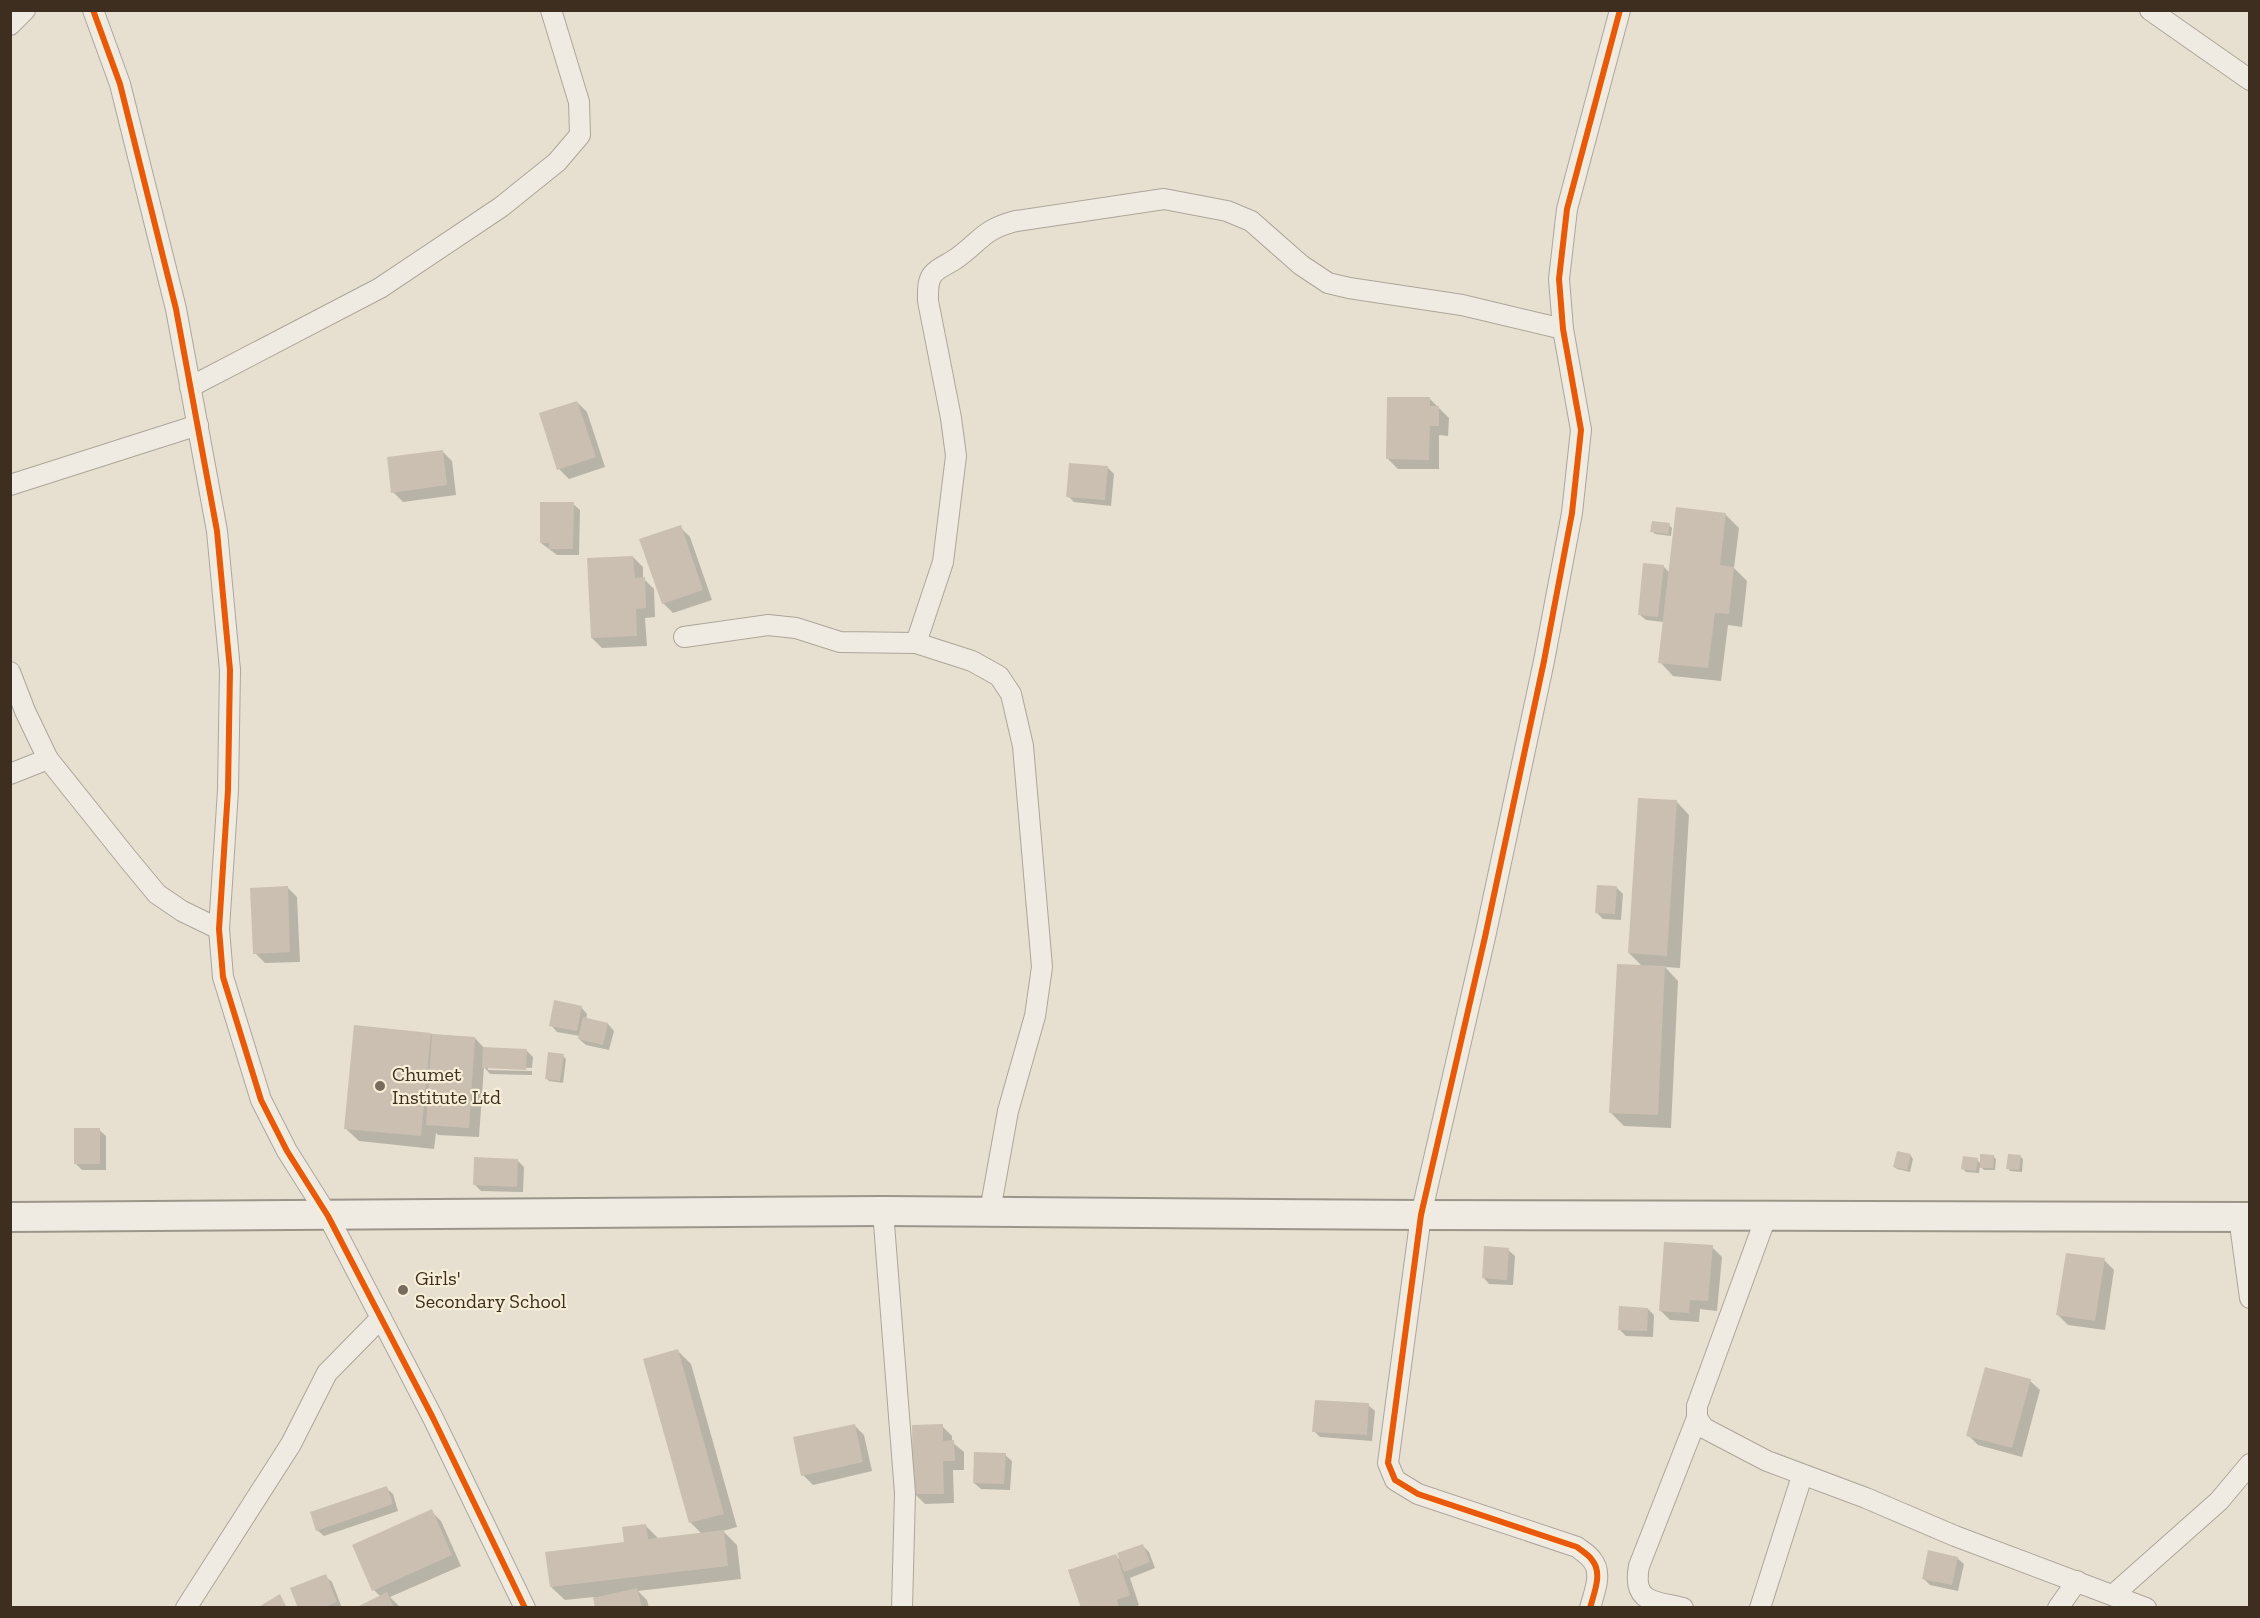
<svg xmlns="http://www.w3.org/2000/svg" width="2260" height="1618" viewBox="0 0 2260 1618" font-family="'Zilla Slab',serif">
	<rect width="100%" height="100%" fill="#e7e0d1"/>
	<g fill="#0003">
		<path d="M1430,399L1449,418L1448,436L1439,435V469H1398L1388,459Z"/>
		<path d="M577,402L587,412L605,467L569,479L559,469Z"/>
		<path d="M442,451L452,461L456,495L403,502L393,492Z"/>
		<path d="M1108,468L1114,474L1111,506L1074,502L1068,496Z"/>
		<path d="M573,504L580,510L579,555H557L541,543Z"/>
		<path d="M1725,514L1739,528L1734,568L1747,581L1742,627L1728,625L1721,681L1673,676L1660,662L1664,622L1646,620L1639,614L1663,566L1670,573Z"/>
		<path d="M1669,525L1672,528L1671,536L1655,534L1652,531Z"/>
		<path d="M680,527L690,537L712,600L673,613L663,603Z"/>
		<path d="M633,557L643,567V578L654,589L655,617L645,618L647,646L602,648L592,638Z"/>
		<path d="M1676,801L1689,815L1680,968L1665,967L1678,981L1671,1128L1624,1126L1611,1113L1643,967L1629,953Z"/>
		<path d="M287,887L297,897L300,962L265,963L255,953Z"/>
		<path d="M1617,888L1623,894L1621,920L1603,919L1596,912Z"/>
		<path d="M581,1007L587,1014L586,1020L608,1024L614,1031L609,1050L586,1045L579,1039L580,1036L557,1032L551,1025Z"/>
		<path d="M431,1034L475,1038L485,1049L526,1050L533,1057L532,1068L488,1066V1070L532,1071V1075L490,1074L484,1067L479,1137L438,1135L436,1133L434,1149L359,1141L345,1128Z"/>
		<path d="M563,1056L566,1059L563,1083L549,1081L546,1078Z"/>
		<path d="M99,1130L106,1136V1170H82L76,1164Z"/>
		<path d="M1898,1153L1911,1156L1913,1159L1910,1172L1897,1169L1894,1167Z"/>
		<path d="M1993,1156L1996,1159L1995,1170H1984L1980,1166L1979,1173L1966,1172L1963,1169L1977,1160L1981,1164Z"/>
		<path d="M2021,1157L2023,1159L2022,1172L2010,1171L2008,1168Z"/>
		<path d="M518,1161L524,1167L523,1192L481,1191L474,1184Z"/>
		<path d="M1712,1247L1722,1257L1717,1311L1700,1309L1699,1322L1670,1320L1660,1310Z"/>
		<path d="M1508,1250L1515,1256L1513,1285L1489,1284L1483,1277Z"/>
		<path d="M2104,1260L2114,1270L2105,1330L2068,1325L2058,1315Z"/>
		<path d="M1648,1309L1654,1315L1653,1337L1626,1336L1619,1329Z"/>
		<path d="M678,1351L691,1364L737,1527L723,1531L737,1545L741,1579L638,1591L647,1600L649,1608H597L594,1597L565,1600L551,1587L625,1544L646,1526L659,1539L702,1534L691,1523L645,1360Z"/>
		<path d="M2030,1381L2040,1390L2022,1457L1978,1445L1968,1435Z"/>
		<path d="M1368,1405L1375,1411L1372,1441L1320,1437L1314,1431Z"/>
		<path d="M854,1425L864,1435L872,1471L813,1485L803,1475Z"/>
		<path d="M942,1426L952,1436V1442L964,1452V1470H953L954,1503L925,1504L915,1494Z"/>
		<path d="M1005,1455L1012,1461L1010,1490L981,1489L974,1483Z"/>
		<path d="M386,1488L393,1494L398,1511L324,1536L317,1530Z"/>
		<path d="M431,1511L441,1521L461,1566L390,1597L400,1607L358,1608L381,1597L374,1590Z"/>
		<path d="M1143,1546L1149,1552L1155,1568L1130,1578L1139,1605L1133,1608H1083L1115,1555L1122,1562Z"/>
		<path d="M1957,1558L1964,1564L1958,1591L1930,1585L1923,1578Z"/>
		<path d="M325,1576L332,1582L342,1608H300Z"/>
	</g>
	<g fill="#cbbfb2">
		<path d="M1387,397H1430V406H1439V426H1430L1429,460L1386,459Z"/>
		<path d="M577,401L596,457L557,470L539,413Z"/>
		<path d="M443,450L447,485L391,493L387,457Z"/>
		<path d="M1069,463L1108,466L1105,500L1066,497Z"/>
		<path d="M540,502H574L573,549H549V543H540Z"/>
		<path d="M1676,507L1726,513L1720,565L1734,567L1729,614L1715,613L1708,668L1658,663Z"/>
		<path d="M1652,521L1670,523L1668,534L1650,532Z"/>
		<path d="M681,525L703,590L662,604L639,539Z"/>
		<path d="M633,556L635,578L645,577L646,608L636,609L637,636L591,638L587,558Z"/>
		<path d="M1643,563L1664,565L1658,617L1638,615Z"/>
		<path d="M1638,798L1677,800L1667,956L1628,953Z"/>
		<path d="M1597,885L1617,886L1615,914L1595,913Z"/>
		<path d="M288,886L290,952L253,954L250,888Z"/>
		<path d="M1617,964L1665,966L1658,1115L1609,1113Z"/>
		<path d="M554,1000L582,1006L577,1031L549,1026Z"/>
		<path d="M583,1017L608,1023L603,1045L578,1039Z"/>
		<path d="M354,1025L431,1033L421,1136L344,1129Z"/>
		<path d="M432,1034L475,1037L469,1128L426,1125Z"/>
		<path d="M483,1047L527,1049L526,1070L482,1068Z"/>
		<path d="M548,1052L564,1054L560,1081L545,1079Z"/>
		<rect x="74" y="1128" width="26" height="36"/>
		<path d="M1897,1151L1911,1154L1907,1170L1893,1167Z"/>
		<path d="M1980,1154L1994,1155L1993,1168H1980Z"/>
		<path d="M2008,1154L2021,1155L2019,1170L2006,1169Z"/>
		<path d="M1963,1156L1978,1158L1976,1171L1961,1169Z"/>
		<path d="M474,1157L518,1159L517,1187L473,1185Z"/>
		<path d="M1664,1242L1713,1245L1708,1301L1690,1300L1689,1313L1659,1311Z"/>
		<path d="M1484,1246L1509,1248L1507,1280L1482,1278Z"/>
		<path d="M2066,1253L2105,1258L2095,1321L2056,1315Z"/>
		<path d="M1619,1306L1648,1308L1647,1331L1618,1330Z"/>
		<path d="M678,1349L724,1514L689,1523L643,1359Z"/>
		<path d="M1985,1367L2031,1379L2012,1448L1966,1436Z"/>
		<path d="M1315,1400L1369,1403L1367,1435L1312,1432Z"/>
		<path d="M855,1424L863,1462L801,1476L793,1437Z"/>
		<path d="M943,1424V1441L954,1440L955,1461H943L944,1494H913L912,1425Z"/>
		<path d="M974,1452L1006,1453L1004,1484L973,1483Z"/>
		<path d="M387,1486L393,1504L316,1531L310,1512Z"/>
		<path d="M432,1509L452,1555L372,1591L352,1545Z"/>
		<path d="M646,1524L648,1539L724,1530L728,1566L550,1587L545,1552L624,1542L622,1527Z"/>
		<path d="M1143,1544L1150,1562L1124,1572L1117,1553Z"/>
		<path d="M1928,1550L1958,1557L1952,1585L1922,1579Z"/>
		<path d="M1116,1554L1130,1595L1117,1600L1119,1608H1081L1068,1570Z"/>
		<path d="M326,1574L337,1602L323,1608H298L290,1588Z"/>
		<path d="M637,1588L642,1608H595L593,1598Z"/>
		<path d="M387,1592L394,1608H355Z"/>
		<path d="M280,1594L287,1608H257Z"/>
	</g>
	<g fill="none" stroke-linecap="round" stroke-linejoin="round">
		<defs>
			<g id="street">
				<path d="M93,10L120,84L176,309L217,531L230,670L228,790L219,929L223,977L261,1100L287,1151L328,1216L433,1418L525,1608"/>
				<path d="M2150,10L2250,80"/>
				<path d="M10,25L25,10"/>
				<path d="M190,387L380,288L501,207L557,162L580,135L579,102L551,10"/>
				<path d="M10,485L198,425"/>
				<path d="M684,637L768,625L796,628L840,642L916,643L972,661L999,676L1011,694L1023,746L1042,967L1035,1016L1008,1111L990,1211"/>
				<path d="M916,643L943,562L956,456L951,418L928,301C928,292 927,281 933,274C939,267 949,264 957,258C982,240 982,230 1016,221L1164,199L1227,211L1251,221L1301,265L1328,283L1349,288L1462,305L1563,329"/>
				<path d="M10,672L25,711L48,759L128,859L157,894L182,911L219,929"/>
				<path d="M10,774L48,759"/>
				<path d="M883,1211L905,1493L902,1608"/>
				<path d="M1766,1217L1697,1406V1418L1704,1428L1767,1461L1866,1498L1955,1536L2146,1608"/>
				<path d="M2239,1217L2250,1298"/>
				<path d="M2113,1595L2219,1501L2250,1464"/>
				<path d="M186,1608L291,1444L327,1373L381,1318"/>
				<path d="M1590,1608C1594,1593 1603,1573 1592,1560C1589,1555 1582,1551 1577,1547L1418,1494L1395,1480L1388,1463L1421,1215L1485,937L1544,661L1572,513L1581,430L1563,329L1559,279L1567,209L1620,10"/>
				<path d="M1683,1608C1654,1601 1632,1603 1639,1566L1697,1418"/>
				<path d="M1760,1608L1802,1476"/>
				<path d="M2058,1608L2077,1581"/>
			</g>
			<path id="secondary" d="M10,1217L883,1211L1421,1215L2250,1217"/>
		</defs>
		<use href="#street" stroke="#ada599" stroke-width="22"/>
		<use href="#secondary" stroke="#9c958a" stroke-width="32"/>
		<use href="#street" stroke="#efebe3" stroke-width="20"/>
		<use href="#secondary" stroke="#efebe3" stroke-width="28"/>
		<defs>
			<g id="cycleway">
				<path d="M93,10L120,84L176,309L217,531L230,670L228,790L219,929L223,977L261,1100L287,1151L328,1216L433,1418L525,1608"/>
				<path d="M1590,1608C1594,1593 1603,1573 1592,1560C1589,1555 1582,1551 1577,1547L1418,1494L1395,1480L1388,1463L1421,1215L1485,937L1544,661L1572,513L1581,430L1563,329L1559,279L1567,209L1620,10"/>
			</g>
		</defs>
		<use href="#cycleway" stroke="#f7eed8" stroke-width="10"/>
		<use href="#cycleway" stroke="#e8590c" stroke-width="6"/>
	</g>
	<g fill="#786c5e" stroke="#f7eed8" stroke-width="2">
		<circle cx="380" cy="1086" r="6"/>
		<circle cx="403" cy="1290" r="6"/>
	</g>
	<g text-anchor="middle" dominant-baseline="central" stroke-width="4.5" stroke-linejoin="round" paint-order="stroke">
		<g font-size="20" fill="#3d2e20" stroke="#f7eed8" text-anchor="start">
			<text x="392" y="1074">Chumet<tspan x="392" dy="23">Institute Ltd</tspan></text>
			<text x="415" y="1278">Girls'<tspan x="415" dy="23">Secondary School</tspan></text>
		</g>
	</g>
	<rect width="2260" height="1618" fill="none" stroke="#3d2e20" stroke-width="24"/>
</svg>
